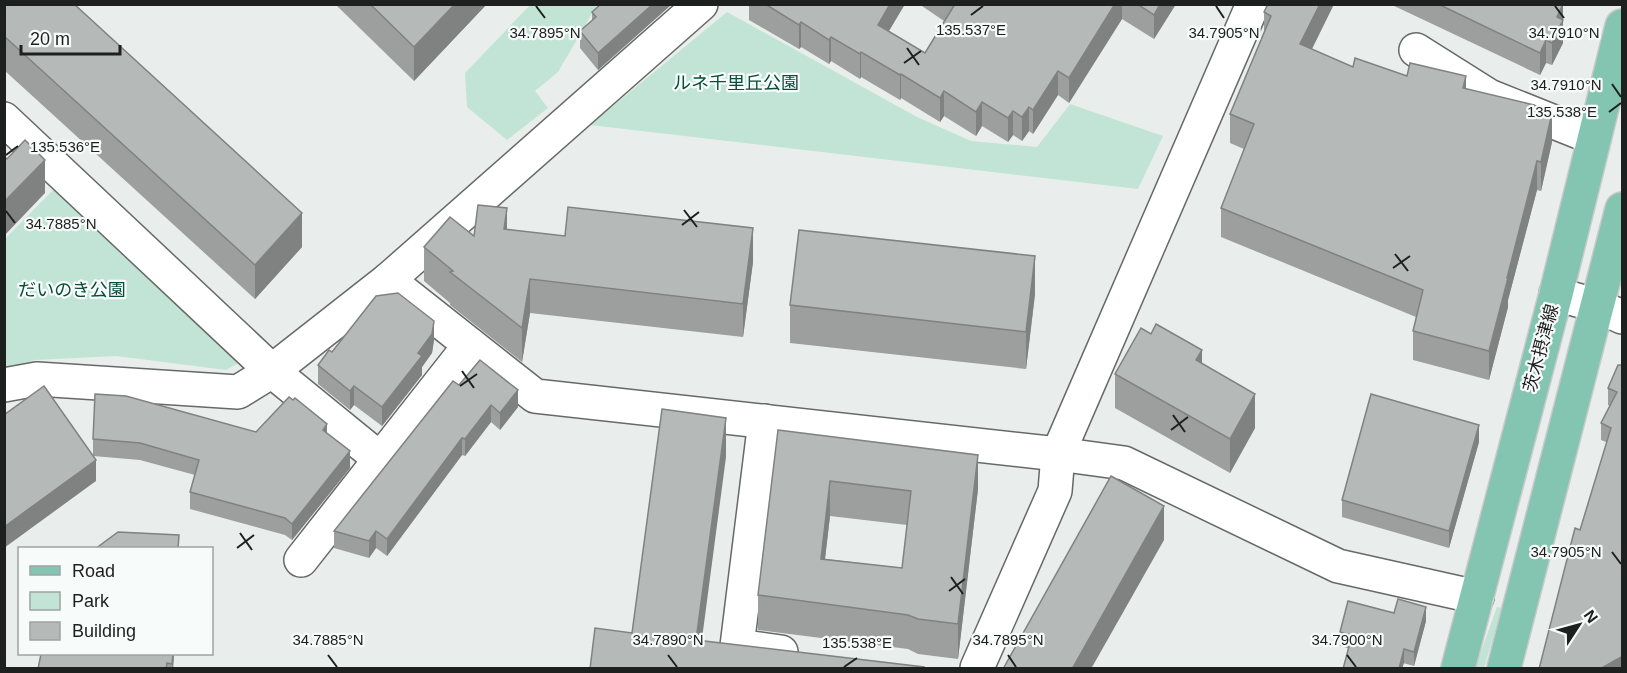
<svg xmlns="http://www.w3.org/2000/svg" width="1627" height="673" viewBox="0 0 1627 673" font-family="Arial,'Noto Sans JP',sans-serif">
	<rect width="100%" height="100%" fill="#e9eeec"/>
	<g fill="#c2e4d6">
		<path d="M530,5H597L558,72L535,91L548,108L507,140L467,107L465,73Z"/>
		<path d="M727,12L917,117L971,141L1037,147L1070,104L1163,136L1138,189L590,125Z"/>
		<path d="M58,185L246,359L226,370L116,356L35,360L5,370L4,240Z"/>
		<path d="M1497,607L1502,608L1484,668H1475Z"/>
	</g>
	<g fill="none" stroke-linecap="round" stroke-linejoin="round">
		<defs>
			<g id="minor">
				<path d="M1416,50L1489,96L1594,138"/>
				<path d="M4,119L272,371L380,459"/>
				<path d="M388,280L535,396L1058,454L1124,463L1338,566L1477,597"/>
				<path d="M1556,294L1598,306L1622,317"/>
				<path d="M4,385L37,379L238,392L272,371L388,280L701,4"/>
				<path d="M765,421L737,646L781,652"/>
				<path d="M301,560L470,345"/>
				<path d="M977,668L1055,491L1058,454L1253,4"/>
			</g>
			<g id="major">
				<path d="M1458,668L1556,294L1622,26"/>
				<path d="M1504,668L1622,209"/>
			</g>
		</defs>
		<use href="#minor" stroke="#666968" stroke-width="36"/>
		<use href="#major" stroke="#c9c9c9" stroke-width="36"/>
		<use href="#minor" stroke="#fff" stroke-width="33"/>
		<use href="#major" stroke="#83c5b1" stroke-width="33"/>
	</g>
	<g fill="#9c9f9d" fill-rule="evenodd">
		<path d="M4,4L302,247L255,299L4,70Z"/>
		<path d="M335,4H487L414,81Z"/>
		<path d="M598,4H672L598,70L580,48V31L592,21V12L598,7Z"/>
		<path d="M749,4H905L889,31L925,53L944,21L919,4H1176L1154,39L1122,19L1069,103L1058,95L1033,134L1029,131L1022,141L1013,135L1008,142L982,126L976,136L944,116L940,122L901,98L900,100L861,77L860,79L831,61L829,64L801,47L799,49L749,20Z"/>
		<path d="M1334,4L1312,49L1353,67L1407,76L1466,89L1552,142L1541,191L1537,190L1508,300V307L1489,380L1413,360V331L1416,317L1221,237V208L1244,149L1230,143V114L1264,33V12Z"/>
		<path d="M1390,4H1563V43L1552,65L1546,63L1540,75Z"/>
		<path d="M507,229L753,262L743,337L530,313L522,362L450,305V303L424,281V247Z"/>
		<path d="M1035,294L1026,369L790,343V305Z"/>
		<path d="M434,340L432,353L422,367V375L382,426L354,405L350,410L318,384V365L332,352Z"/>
		<path d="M1202,364L1255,428L1230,473L1115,408V374Z"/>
		<path d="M1618,365L1623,669L1606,442L1601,440V423L1610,406L1608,405V388Z"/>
		<path d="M459,385L518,407L500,430L491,422L465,456L462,455L387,556L376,548L369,558L334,548V531Z"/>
		<path d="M778,430L978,489L958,659L918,654L908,649L758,630V595ZM830,516L907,525L902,568L825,559Z"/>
		<path d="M327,433L350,468L292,540L285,535L190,509V492L195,475L140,460L93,456V439Z"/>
		<path d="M1479,442L1449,548L1342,517V500Z"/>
		<path d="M1394,613L1426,621L1414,666L1340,646V632Z"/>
		<path d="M174,654L173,669H38Z"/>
	</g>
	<g fill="#7f8280">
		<path d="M455,4H487L414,81V47Z"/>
		<path d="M653,4H672L598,70V53Z"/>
		<path d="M890,4H905L878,49V25Z"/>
		<path d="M1115,4H1122V19L1069,103V78Z"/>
		<path d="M1160,4H1176L1154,39V15Z"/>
		<path d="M1320,4H1334L1300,73V44Z"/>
		<path d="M1563,4V43L1552,65V43L1557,17Z"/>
		<path d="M801,22V47L799,49V25Z"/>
		<path d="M831,37V61L829,64V40Z"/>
		<path d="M1546,40V63L1540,75V53Z"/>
		<path d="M861,52V77L860,79V54Z"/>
		<path d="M1058,71V95L1033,134V110Z"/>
		<path d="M901,74V98L900,100V75Z"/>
		<path d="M1466,76V105L1463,88Z"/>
		<path d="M944,91V116L940,122V98Z"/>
		<path d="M982,102V126L976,136V112Z"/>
		<path d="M1029,107V131L1022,141V117Z"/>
		<path d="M1013,111V135L1008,142V118Z"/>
		<path d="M1552,113V142L1541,191V162Z"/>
		<path d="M45,160V193L4,236V202Z"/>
		<path d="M1537,161V190L1508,300V307L1489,380V351L1507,278Z"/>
		<path d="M507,208V242L504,229Z"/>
		<path d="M302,213V247L255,299V265Z"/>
		<path d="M753,228V262L743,337V304Z"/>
		<path d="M1035,256V294L1026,369V332Z"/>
		<path d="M530,279V313L522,362V328Z"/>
		<path d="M434,321V340L432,353L422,367V375L382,426V407L418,353Z"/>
		<path d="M1202,350V384L1196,360Z"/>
		<path d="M354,386V405L350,410V391Z"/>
		<path d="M518,390V407L500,430V413Z"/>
		<path d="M1255,394V428L1230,473V439Z"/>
		<path d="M491,405V422L465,456V439Z"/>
		<path d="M726,418V457L698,669L696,640Z"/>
		<path d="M327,424V440L323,430Z"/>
		<path d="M1479,425V442L1449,548V531Z"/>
		<path d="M462,438V455L387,556V539Z"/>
		<path d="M350,451V468L292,540V524Z"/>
		<path d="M978,455V489L958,659V624Z"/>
		<path d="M96,460V481L4,548V527Z"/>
		<path d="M830,481V516L821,593V559Z"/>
		<path d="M1164,506V540L1091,669H1072Z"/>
		<path d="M376,531V548L369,558V541Z"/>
		<path d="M1426,607V621L1414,666V652Z"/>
		<path d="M1404,649V663L1402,669H1399Z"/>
		<path d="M173,654H174L173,669H172Z"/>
		<path d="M1623,656V669H1600Z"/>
	</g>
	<g fill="#b5b9b7" stroke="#7f8280" stroke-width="1.5" fill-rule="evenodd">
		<path d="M4,4H74L302,213L255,265L4,36Z"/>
		<path d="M370,4H455L414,47Z"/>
		<path d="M601,4H653L598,53L580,31L596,17L592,12Z"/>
		<path d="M765,4H890L878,25L925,53L955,4H1115L1069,78L1058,71L1033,110L1029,107L1022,117L1013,111L1008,118L982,102L976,112L944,91L940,98L901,74L900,75L861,52L860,54L831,37L829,40L801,22L799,25Z"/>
		<path d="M1137,4H1160L1154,15Z"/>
		<path d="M1268,4H1320L1300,44L1353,67L1355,58L1407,76L1410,63L1466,76L1463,88L1534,105L1552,113L1541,162L1537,161L1507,278H1508L1489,351L1413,331L1423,290L1221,208L1254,124L1230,114L1271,16L1264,12Z"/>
		<path d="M1438,4H1563L1557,17L1563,20L1552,43L1546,40L1540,53Z"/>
		<path d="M25,140L45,160L4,202V156L7,159Z"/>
		<path d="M478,205L507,208L504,229L565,236L568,207L753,228L743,304L530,279L522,328L450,272L453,271L424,247L450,217L474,236Z"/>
		<path d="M799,230L1035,256L1026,332L790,305Z"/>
		<path d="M398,293L434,321L432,334L418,353L422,356L382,407L354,386L350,391L318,365L329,350L332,352L376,296Z"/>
		<path d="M1156,324L1202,350L1196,360L1255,394L1230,439L1115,374L1141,328L1151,334Z"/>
		<path d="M480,360L518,390L500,413L491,405L465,439L462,438L387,539L376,531L369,541L334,531L453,381L459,385Z"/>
		<path d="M1618,365H1623V656L1600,669H1539L1575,528L1580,530L1611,428L1601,423L1617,392L1608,388Z"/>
		<path d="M44,386L96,460L4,527V415Z"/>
		<path d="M95,394L126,396L256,432L289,397L293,400L295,398L327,424L323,430L350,451L292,524L285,518L190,492L199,460L140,443L93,439Z"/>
		<path d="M1371,394L1479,425L1449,531L1342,500Z"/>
		<path d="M662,409L726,418L696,640L924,667V669H590L595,628L632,633Z"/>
		<path d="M778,430L978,455L958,624L918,619L908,615L758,595ZM830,481L911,491L902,568L821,559Z"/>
		<path d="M1111,476L1164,506L1072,669H1003Z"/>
		<path d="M118,532L179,535L178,549H95Z"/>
		<path d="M1398,599L1426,607L1414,652L1404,649L1399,669H1343L1352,635L1340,632L1348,601L1394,613Z"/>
		<path d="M41,654H173L172,664L167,663L166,669H38Z"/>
	</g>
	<path fill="none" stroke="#1e201f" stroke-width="2" d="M536,6L545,18M1216,6L1224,18M1555,6L1564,18M971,15L983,6M907,48L919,65M904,63L921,51M1612,84L1621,97M1609,112L1621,103M6,155L18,146M684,210L697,227M6,211L15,223M682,225L699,212M1395,254L1408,271M1393,268L1410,256M462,371L474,388M460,386L477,374M1173,415L1185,432M1171,430L1188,417M240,533L252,550M237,548L254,535M1612,552L1621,564M951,577L963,594M949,591L965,579M328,655L337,667M668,655L677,667M1008,655L1016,667M1347,655L1356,667M844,667L857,658"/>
	<g text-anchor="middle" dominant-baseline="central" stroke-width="4.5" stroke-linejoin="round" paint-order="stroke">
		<g font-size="18" fill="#074d3a" stroke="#f7fbf9">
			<text x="736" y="83">ルネ千里丘公園</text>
			<text x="72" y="290">だいのき公園</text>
		</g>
		<g font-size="18" fill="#1e201f" stroke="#f7fbf9">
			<text transform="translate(1541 348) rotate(-75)">茨木摂津線</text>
		</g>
	</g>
	<g font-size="15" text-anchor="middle" fill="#1e201f" stroke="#f7fbf9" stroke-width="4.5" stroke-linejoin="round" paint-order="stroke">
		<text x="971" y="35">135.537°E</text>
		<text x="545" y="38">34.7895°N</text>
		<text x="1224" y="38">34.7905°N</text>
		<text x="1564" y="38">34.7910°N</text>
		<text x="1566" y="90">34.7910°N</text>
		<text x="1562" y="117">135.538°E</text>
		<text x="65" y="152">135.536°E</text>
		<text x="61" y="229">34.7885°N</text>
		<text x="1566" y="557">34.7905°N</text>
		<text x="328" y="645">34.7885°N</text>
		<text x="668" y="645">34.7890°N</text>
		<text x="1008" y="645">34.7895°N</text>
		<text x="1347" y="645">34.7900°N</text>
		<text x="857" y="648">135.538°E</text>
	</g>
	<rect width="1627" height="673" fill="none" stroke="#1e201f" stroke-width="12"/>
	<rect x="18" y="547" width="195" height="108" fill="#f7fbf9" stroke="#a0a3a2" stroke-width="1.5"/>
	<rect x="30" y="566" width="30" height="9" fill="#83c5b1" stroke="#a0a3a2" stroke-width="1.5"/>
	<text x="72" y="577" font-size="18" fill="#1e201f">Road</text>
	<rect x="30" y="592" width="30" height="18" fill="#c2e4d6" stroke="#a0a3a2" stroke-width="1.5"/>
	<text x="72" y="607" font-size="18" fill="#1e201f">Park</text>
	<rect x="30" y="622" width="30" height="18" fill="#b5b9b7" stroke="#a0a3a2" stroke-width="1.5"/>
	<text x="72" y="637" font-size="18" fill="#1e201f">Building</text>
	<g transform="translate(1579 625) rotate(54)" stroke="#f7fbf9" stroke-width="4.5" paint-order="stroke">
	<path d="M0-4.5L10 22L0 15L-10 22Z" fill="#1e201f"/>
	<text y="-9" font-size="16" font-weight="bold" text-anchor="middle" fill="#1e201f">N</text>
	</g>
	<path d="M21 45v9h99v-9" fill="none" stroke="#1e201f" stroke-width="3"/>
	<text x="30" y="45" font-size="18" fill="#1e201f" stroke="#f7fbf9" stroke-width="4.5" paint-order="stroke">20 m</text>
</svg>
